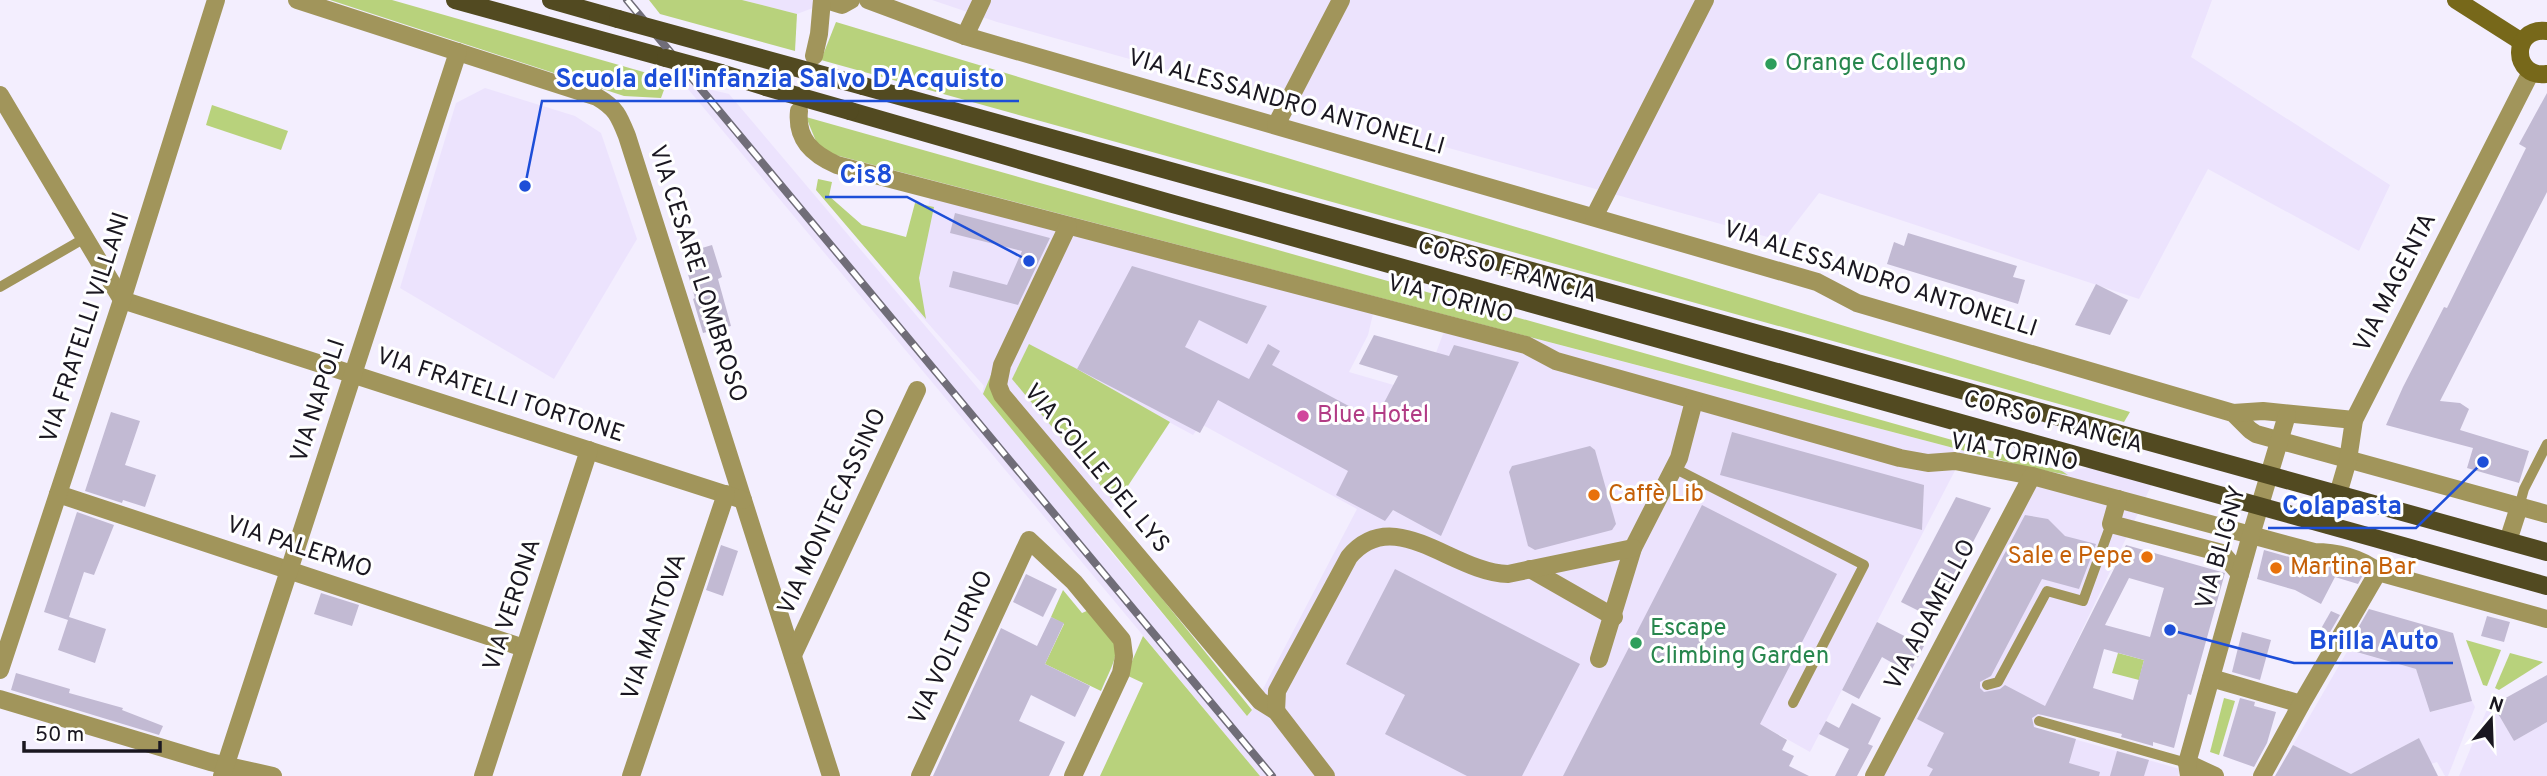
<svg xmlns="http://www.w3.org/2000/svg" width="2547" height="776" viewBox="0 0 2547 776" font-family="Overpass,sans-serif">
	<rect width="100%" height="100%" fill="#f3eefe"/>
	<g fill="#ece3fd" fill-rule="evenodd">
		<path d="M742,0H834L797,14Z"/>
		<path d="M932,0H2212L2191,57L2390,185L2359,251L2208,169L2139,299L1819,193L1782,241L997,22Z"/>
		<path d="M683,83L729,94L982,393L984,386L916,310L911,279L934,181L1377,297L1368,335L1349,372L1421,393L1443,334L1456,318L1965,451L1810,752L1769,729L1745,776H1260ZM1169,422L1193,435L1201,424L1357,509L1252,710L1247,715L1096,534Z"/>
		<path d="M485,88L575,116L601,133L637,239L554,379L400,288L456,103Z"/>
		<path d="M2105,466L2154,480L2035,728L2180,769L2178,776H1881L2038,470L2067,474L2062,471Z"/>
		<path d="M2348,650L2416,669L2431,712L2472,701L2475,707L2448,776H2445L2437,762L2431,764L2419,738L2351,774L2293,745Z"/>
		<path d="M2493,705L2514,741L2547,722V776H2459L2488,707Z"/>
	</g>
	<g fill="#b8d27c">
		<path d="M330,0H392L668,79L661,98L624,96Z"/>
		<path d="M649,0H742L797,14L795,51L660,14Z"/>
		<path d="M836,22L2130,412L2124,422L821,60Z"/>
		<path d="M212,105L288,131L281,150L206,125Z"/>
		<path d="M806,117L2062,471L2068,475L2030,468L820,151Z"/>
		<path d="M818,179L832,182L829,196L862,225L906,237L915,203L934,207L919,278L926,319L816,190Z"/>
		<path d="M1029,344L1077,369L1170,422L1116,504L1012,379Z"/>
		<path d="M996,363L993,389L1252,710L1247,716L983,394Z"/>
		<path d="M1063,590L1082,613L1089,610C1122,649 1123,643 1101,691L1045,664L1064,624L1051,617Z"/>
		<path d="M1143,636L1260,776H1100L1143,683L1126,675Z"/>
		<path d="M2466,640L2501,650L2487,686L2483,685Z"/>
		<path d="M2118,653L2144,660L2139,680L2112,673Z"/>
		<path d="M2510,653L2543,662L2499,690L2495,688Z"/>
		<path d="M2224,698L2235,701L2219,755L2210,752Z"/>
	</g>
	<g fill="#c2bad3" fill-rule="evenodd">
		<path d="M2547,93V192L2440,401L2460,403L2469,409L2460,430L2529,451L2519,483L2467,468L2473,448L2386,425L2403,387L2444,307L2447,308L2526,148L2519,144Z"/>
		<path d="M955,213L1050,238L1018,305L949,287L953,271L1007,285L1022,251L950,233Z"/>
		<path d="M1908,233L2017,266L2013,277L2025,280L2018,304L1887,264L1894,242L1904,246Z"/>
		<path d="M712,245L722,277L718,279L731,326L703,333L693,299L695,298L682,254Z"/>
		<path d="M1132,266L1267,306L1247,344L1199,320L1185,347L1249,379L1268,344L1280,351L1272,365L1375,420L1398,376L1359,364L1374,335L1449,356L1454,345L1519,362L1441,536L1393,510L1385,521L1336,495L1348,471L1218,400L1200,433L1077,369Z"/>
		<path d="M2096,284L2128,300L2110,335L2075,325Z"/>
		<path d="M111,412L140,421L125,465L156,475L145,507L123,500L122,503L85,491Z"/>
		<path d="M1732,432L1924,485L1922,530L1720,475Z"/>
		<path d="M1590,446L1595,450L1616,524L1612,530L1535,550L1528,546L1509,472L1512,466Z"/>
		<path d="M1956,497L1991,508L1933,618L1901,602Z"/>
		<path d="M1702,505L1837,574L1760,724L1787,740L1782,750L1794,756L1789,766L1809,776H1563Z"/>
		<path d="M77,512L114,525L94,575L84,572L69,617L106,629L95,663L58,650L68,620L44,612Z"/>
		<path d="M2025,515L2048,519L2065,536L2096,544L2079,589L2042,579L1991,676L1980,682V688L1984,692L2000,689L2005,685L2045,706L2126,545L2225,573L2191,695L2188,694L2174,748L2153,742V746L2121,737L2122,734L2038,714L2032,718L2034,727L2076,739L2069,763L2100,772L2099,776H1929L1933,769L1927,766L1944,733L1917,719ZM2129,578L2164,588L2150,637L2105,625ZM2104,649L2144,660L2133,700L2093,688Z"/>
		<path d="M721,545L738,551L723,596L706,590Z"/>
		<path d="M2264,550L2311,563L2345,568L2363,575L2358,584L2335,577L2321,604L2295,590L2257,579Z"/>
		<path d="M1395,569L1580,664L1522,776H1467L1385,734L1405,695L1346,664Z"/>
		<path d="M1026,574L1057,589L1043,617L1013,602Z"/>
		<path d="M321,593L359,605L352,626L314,614Z"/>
		<path d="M2369,609L2453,633L2472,701L2430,712L2416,669L2346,649Z"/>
		<path d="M2331,611L2340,615L2322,646L2314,641Z"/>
		<path d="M2487,616L2510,622L2504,642L2481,636Z"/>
		<path d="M1051,617L1064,623L1045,664L1090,686L1075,717L1031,695L1019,721L1065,742L1049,776H933L1001,628L1037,646Z"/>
		<path d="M1877,622L1924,646L1910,673L1882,657L1859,699L1842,690Z"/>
		<path d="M2242,632L2271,640L2260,680L2232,672Z"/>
		<path d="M16,673L70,689L69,693L123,708L122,710L163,726L159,735L11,690Z"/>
		<path d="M2547,675V722L2514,741L2493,705Z"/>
		<path d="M2240,698L2255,702L2254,706L2276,712L2267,743L2254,767L2223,756Z"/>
		<path d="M1852,703L1881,718L1868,744L1873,746L1857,776H1835L1849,749L1819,734L1826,721L1839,728Z"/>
		<path d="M2419,738L2438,776H2275L2293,745L2351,774Z"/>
		<path d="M2117,751L2149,760L2144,776H2110Z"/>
	</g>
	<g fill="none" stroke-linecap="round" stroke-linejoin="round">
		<g stroke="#a1955b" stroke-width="10">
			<path d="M0,287L85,238"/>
			<path d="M1674,468L1864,565L1793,703"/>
			<path d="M2519,507L2524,489L2547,444"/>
			<path d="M1987,685L1998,682L2047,591L2083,601L2111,524"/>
			<path d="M2039,721L2187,763"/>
		</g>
		<g stroke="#a1955b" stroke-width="18">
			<path d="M297,0L597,97C616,108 619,116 627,136L831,776"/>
			<path d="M826,0L842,5L851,0"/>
			<path d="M868,0L965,36L1817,282L1857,303L2233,413L2250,430L2256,434L2547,514"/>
			<path d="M965,36L982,0"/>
			<path d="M814,56L819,34L822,0"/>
			<path d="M0,95L122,300"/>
			<path d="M799,111C796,139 812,154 837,165L1526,345L1556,361L1900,458L1928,463L1955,461L2032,476L2314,552C2336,552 2361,558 2378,572L2547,619"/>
			<path d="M1276,125L1341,0"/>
			<path d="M1594,217L1705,0"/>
			<path d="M1068,226L1002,365L998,385L1002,395L1260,701L1276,711L1326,776"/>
			<path d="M122,300L743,500"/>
			<path d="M2233,413L2263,411L2354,420"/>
			<path d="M58,494L524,648"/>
			<path d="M2118,499L2111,524L2222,553L2240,574"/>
			<path d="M2329,525L2348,460L2354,420L2531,72"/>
			<path d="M2508,541L2519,507"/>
			<path d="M1530,569L1614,617"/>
			<path d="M793,655L917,390"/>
			<path d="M1599,659L1633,548L1679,458L1694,401"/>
			<path d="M0,670L122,300L216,0"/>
			<path d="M2211,678L2301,704"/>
			<path d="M0,699L210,762L273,776"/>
			<path d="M1276,711L1277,691L1349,557C1394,503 1453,573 1508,574L1633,548"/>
			<path d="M2187,763L2215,776"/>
			<path d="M222,776L458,52"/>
			<path d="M483,776L589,450"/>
			<path d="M631,776L726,494"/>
			<path d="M920,776L1029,540L1074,582L1122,640L1124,656L1121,673L1073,776"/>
			<path d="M1874,776L2032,476"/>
			<path d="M2189,776L2187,763L2251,535L2287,415"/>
			<path d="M2262,776L2303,701L2378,572"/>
		</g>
		<g stroke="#77681a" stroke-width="18">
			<path d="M2456,0L2522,42"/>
			<path d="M2547,31C2510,27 2512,79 2547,74"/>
		</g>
		<g stroke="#524a21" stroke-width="18">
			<path d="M455,0L666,58"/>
			<path d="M551,0L618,19"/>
			<path d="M721,73L766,87"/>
			<path d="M863,86L2547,552"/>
			<path d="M850,111L1173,204L2547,586"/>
		</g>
		<defs>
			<path id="rail" d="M627,0L1272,776"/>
		</defs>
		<use href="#rail" stroke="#706d78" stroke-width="8"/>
		<use href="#rail" stroke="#fff" stroke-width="5" stroke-dasharray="16" stroke-linecap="butt"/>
		<g stroke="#524a21" stroke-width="18">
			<path d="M618,19L863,86"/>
			<path d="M666,58L721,73"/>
			<path d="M766,87L850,111"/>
		</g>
	</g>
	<g fill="#2e9e5b" stroke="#fff" stroke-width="2.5">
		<circle cx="1771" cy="64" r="7"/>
		<circle cx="1636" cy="643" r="7"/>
	</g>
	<circle fill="#d1479c" stroke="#fff" stroke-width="2.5" cx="1303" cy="416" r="7"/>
	<g fill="#e8710a" stroke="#fff" stroke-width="2.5">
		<circle cx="1594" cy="495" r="7"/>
		<circle cx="2147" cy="557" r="7"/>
		<circle cx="2276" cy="568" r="7"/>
	</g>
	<g text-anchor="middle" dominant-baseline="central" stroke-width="6" stroke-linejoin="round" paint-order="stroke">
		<g font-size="24" fill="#27864d" stroke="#fff" text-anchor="start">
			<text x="1785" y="64">Orange Collegno</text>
			<text x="1650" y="629">Escape<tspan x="1650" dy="28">Climbing Garden</tspan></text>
		</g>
		<g font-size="24" fill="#1a1720" stroke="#fff">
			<text transform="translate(1286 103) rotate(16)">VIA ALESSANDRO ANTONELLI</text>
			<text transform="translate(1507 271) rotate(16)">CORSO FRANCIA</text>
			<text transform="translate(697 274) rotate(72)">VIA CESARE LOMBROSO</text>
			<text transform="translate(1880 280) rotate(18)">VIA ALESSANDRO ANTONELLI</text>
			<text transform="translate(2396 283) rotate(-63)">VIA MAGENTA</text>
			<text transform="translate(1450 300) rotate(15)">VIA TORINO</text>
			<text transform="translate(86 328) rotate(-72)">VIA FRATELLI VILLANI</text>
			<text transform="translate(500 396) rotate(18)">VIA FRATELLI TORTONE</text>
			<text transform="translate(319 401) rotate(-72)">VIA NAPOLI</text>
			<text transform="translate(2053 423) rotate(15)">CORSO FRANCIA</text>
			<text transform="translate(2014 453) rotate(10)">VIA TORINO</text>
			<text transform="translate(1096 469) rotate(50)">VIA COLLE DEL LYS</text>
			<text transform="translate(833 512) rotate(-65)">VIA MONTECASSINO</text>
			<text transform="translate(299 548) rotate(18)">VIA PALERMO</text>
			<text transform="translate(2222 548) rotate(-74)">VIA BLIGNY</text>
			<text transform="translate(513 605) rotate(-72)">VIA VERONA</text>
			<text transform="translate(1931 615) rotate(-62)">VIA ADAMELLO</text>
			<text transform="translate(655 627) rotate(-71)">VIA MANTOVA</text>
			<text transform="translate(952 648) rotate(-65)">VIA VOLTURNO</text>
		</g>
		<g font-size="24" fill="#b23c85" stroke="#fff" text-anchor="start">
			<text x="1317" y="416">Blue Hotel</text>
		</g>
		<g font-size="24" fill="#c56008" stroke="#fff" text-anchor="start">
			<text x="1608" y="495">Caffè Lib</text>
			<text x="2133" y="557" text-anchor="end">Sale e Pepe</text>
			<text x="2290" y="568">Martina Bar</text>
		</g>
	</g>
	<path fill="none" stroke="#1d4ed8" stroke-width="2.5" d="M525 186L542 101H1019M1029 261L907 197H825M2483 462L2416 528H2268M2170 630L2294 663H2453"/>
	<g fill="#1d4ed8" stroke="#fff" stroke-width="2.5">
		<circle cx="525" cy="186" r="7"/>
		<circle cx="1029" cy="261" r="7"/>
		<circle cx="2483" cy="462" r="7"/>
		<circle cx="2170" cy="630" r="7"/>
	</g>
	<g font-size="26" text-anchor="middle" font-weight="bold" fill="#1d4ed8" stroke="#fff" stroke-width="6" stroke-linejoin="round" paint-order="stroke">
		<text x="780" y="87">Scuola dell'infanzia Salvo D'Acquisto</text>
		<text x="866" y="183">Cis8</text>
		<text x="2342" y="514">Colapasta</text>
		<text x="2374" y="649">Brilla Auto</text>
	</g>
	<g transform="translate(2491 720) rotate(19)" stroke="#ffffff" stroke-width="5" paint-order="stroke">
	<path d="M0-5L12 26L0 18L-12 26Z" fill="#1a1720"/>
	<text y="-10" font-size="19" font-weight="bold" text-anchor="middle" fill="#1a1720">N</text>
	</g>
	<path d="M24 741v10h136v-10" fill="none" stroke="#1a1720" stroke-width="3.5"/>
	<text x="35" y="741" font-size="21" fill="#1a1720" stroke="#ffffff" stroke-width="5" paint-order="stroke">50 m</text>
</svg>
